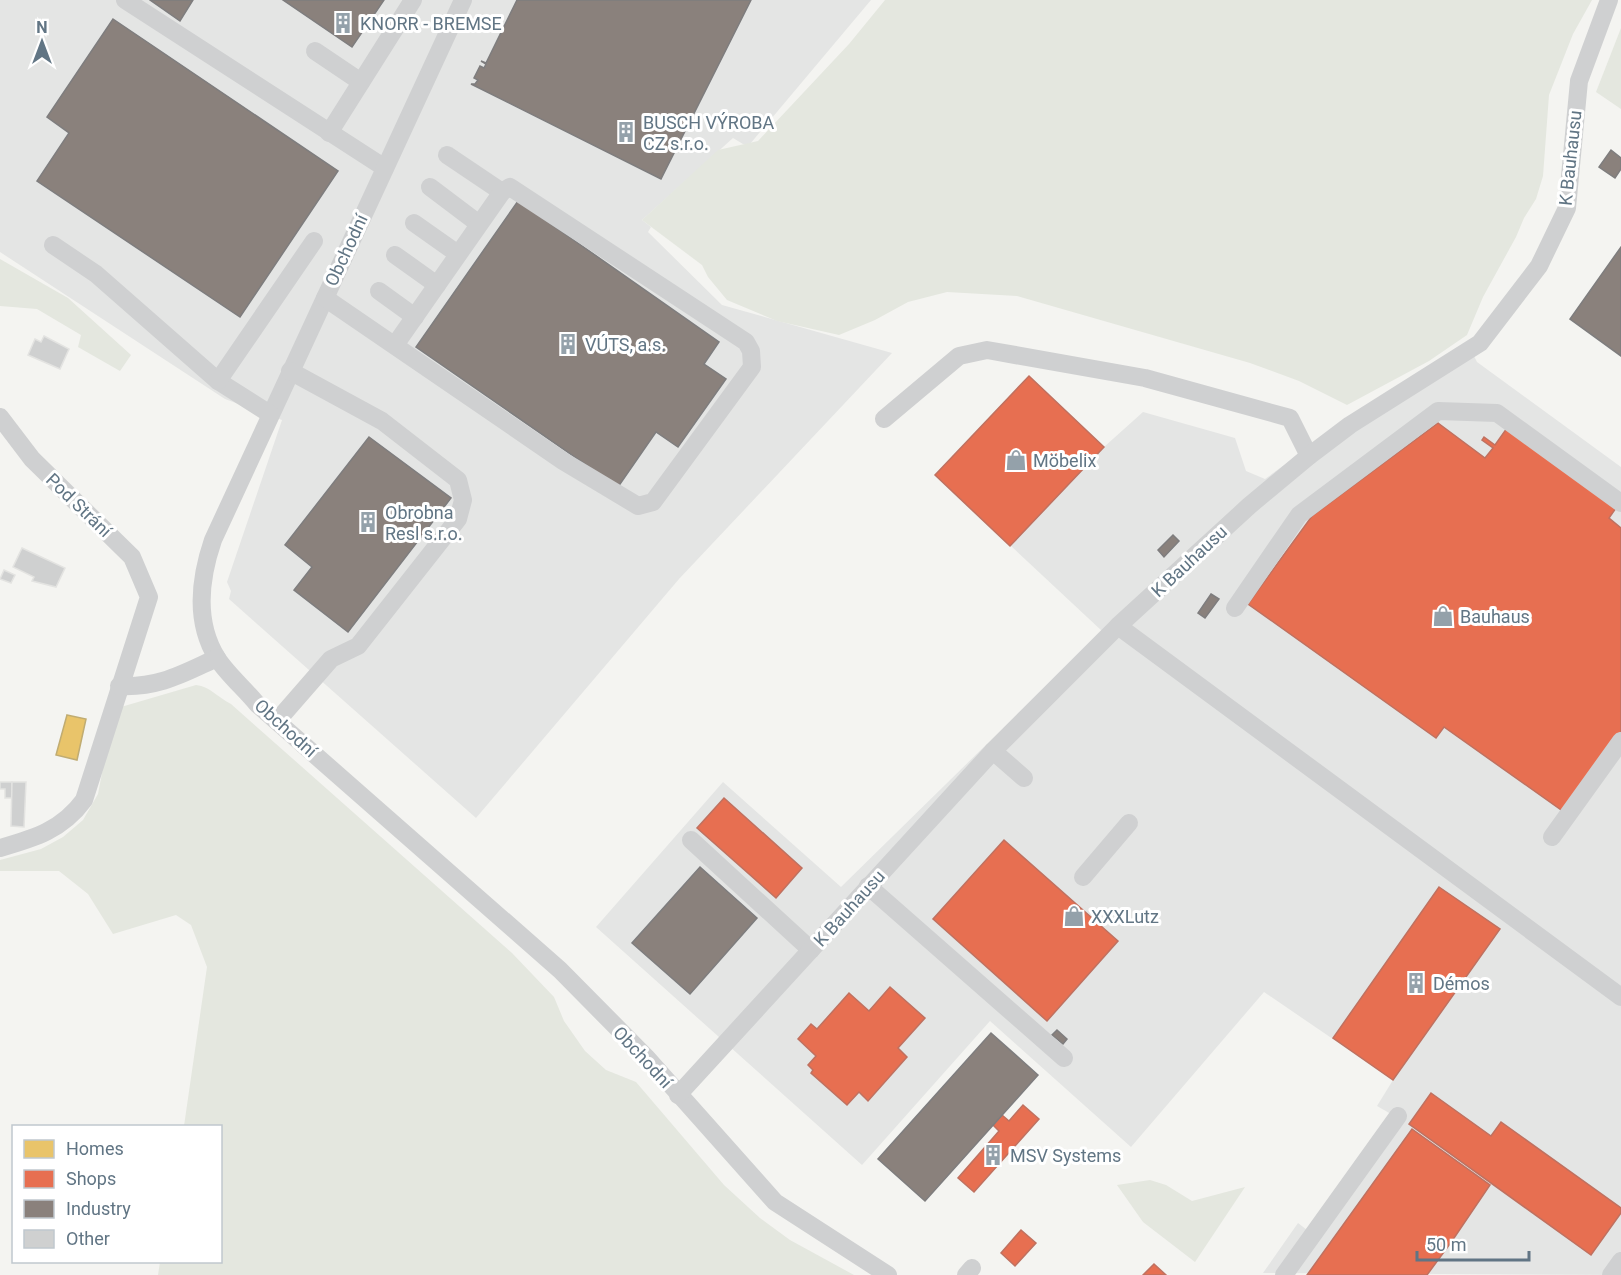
<svg xmlns="http://www.w3.org/2000/svg" width="1621" height="1275" viewBox="0 0 1621 1275" font-family="Roboto,sans-serif">
	<rect width="100%" height="100%" fill="#f4f4f1"/>
	<g fill="#e4e5e4">
		<path d="M0,0H871L750,144H743L733,138L642,220L651,227L648,232L722,305L892,353L679,579L476,818L229,599L231,591L227,582L282,420L225,399L0,252Z"/>
		<path d="M1468,344L1477,362L1621,467V1275L1263,1273L1298,1223L1307,1230L1391,1114L1377,1106L1393,1080L1264,992L1131,1147L990,1021L862,1165L596,927L723,782L841,887L1102,631L935,475L1029,376L1104,447L1143,412L1235,438L1246,471L1265,479L1338,426Z"/>
	</g>
	<g fill="#e4e7df">
		<path d="M885,0H1592L1573,34L1549,95L1543,176L1536,199L1524,218L1516,237L1483,297L1467,335L1429,361L1347,405L1299,381L1250,363L1017,296L947,292L908,302L875,320L839,335L777,321L727,300L708,277L702,265L642,220L718,150L758,141L849,44Z"/>
		<path d="M1621,28V109L1596,92Z"/>
		<path d="M0,259L68,298L131,355L120,371L78,347L81,335L37,309L0,306Z"/>
		<path d="M196,685C211,687 217,697 231,704L512,953L554,997L564,1021L585,1051L606,1070L636,1082L724,1185L760,1218L790,1240L854,1275H158L160,1262H220V1126H184L207,967L191,925L176,915L113,934L88,894L59,871H0V860L41,849L63,837L83,820L98,794L107,747L121,707Z"/>
		<path d="M1150,1180L1166,1185L1192,1201L1245,1187L1195,1262L1143,1222L1117,1185Z"/>
	</g>
	<path fill="#e9c46a" stroke="#c0ac72" stroke-width="1.5" d="M67,715L86,719L77,760L56,755Z"/>
	<g fill="#e76f51" stroke="#bf7160" stroke-width="1.5">
		<path d="M1029,376L1104,447L1010,546L935,475Z"/>
		<path d="M1438,423L1485,458L1493,448L1482,440L1484,437L1495,445L1507,428L1616,508L1609,518L1621,528V733L1564,812L1444,727L1436,738L1248,604L1312,516Z"/>
		<path d="M724,798L802,868L776,898L697,828Z"/>
		<path d="M1004,840L1118,941L1047,1021L933,919Z"/>
		<path d="M1439,887L1500,929L1393,1080L1333,1038Z"/>
		<path d="M890,987L925,1018L898,1048L907,1057L868,1101L859,1092L847,1105L811,1073L813,1070L808,1065L816,1056L798,1039L811,1024L817,1029L849,993L869,1011Z"/>
		<path d="M1431,1093L1491,1136L1501,1122L1621,1208V1213L1591,1255L1409,1124Z"/>
		<path d="M1023,1105L1039,1119L974,1192L958,1178L999,1131L993,1125L1002,1115L1009,1121Z"/>
		<path d="M1412,1129L1490,1185L1452,1241L1427,1275H1307Z"/>
		<path d="M1021,1230L1036,1243L1015,1266L1001,1253Z"/>
		<path d="M1154,1264L1166,1275H1143Z"/>
	</g>
	<g fill="#8a817c" stroke="#7e7d7e" stroke-width="1.5">
		<path d="M150,0H193L180,21Z"/>
		<path d="M283,0H384L352,47Z"/>
		<path d="M517,0H751L661,179L471,84H475L478,80L474,78L480,66L484,68L486,64L481,61L486,63Z"/>
		<path d="M113,19L338,171L240,317L37,181L69,133L47,117Z"/>
		<path d="M1611,150L1621,158V169L1615,178L1599,167Z"/>
		<path d="M518,201L719,342L704,364L726,379L678,447L656,432L618,487L416,347Z"/>
		<path d="M1621,247V356L1570,319Z"/>
		<path d="M369,437L451,498L348,632L294,590L312,567L285,545Z"/>
		<path d="M1173,535L1179,541L1164,557L1158,550Z"/>
		<path d="M1211,594L1219,599L1205,618L1198,613Z"/>
		<path d="M700,867L757,918L690,994L632,943Z"/>
		<path d="M1057,1030L1067,1039L1063,1044L1052,1035Z"/>
		<path d="M991,1033L1038,1075L925,1201L878,1159Z"/>
	</g>
	<g fill="#cfd0d0" stroke="#e3e3e1" stroke-width="1.5">
		<path d="M44,336L69,349L60,369L28,355L35,339L41,342Z"/>
		<path d="M22,548L65,568L56,587L32,581L34,577L13,567Z"/>
		<path d="M4,570L15,575L11,583L0,579Z"/>
		<path d="M0,782H12V798H5V789H0Z"/>
		<path d="M12,782H26L24,827L11,826Z"/>
	</g>
	<g fill="none" stroke-linecap="round" stroke-linejoin="round">
		<g stroke="#cfd0d1" stroke-width="18">
			<path d="M125,0L385,168"/>
			<path d="M463,0L213,540C200,578 194,621 217,658C227,674 245,689 257,704L560,970L646,1057L775,1202L888,1275"/>
			<path d="M315,51L361,82"/>
			<path d="M329,133L413,0"/>
			<path d="M447,155L502,192"/>
			<path d="M430,187L479,224"/>
			<path d="M414,223L458,254"/>
			<path d="M53,245L96,274L218,381L270,414"/>
			<path d="M395,255L437,285"/>
			<path d="M379,291L415,317"/>
			<path d="M325,298L563,461L638,506L653,502L752,367L751,351L746,342L510,187L502,192L395,345"/>
			<path d="M218,381L314,241"/>
			<path d="M0,417L32,459L132,557L149,597L84,800C62,830 35,838 0,848"/>
			<path d="M884,419L959,356L987,350L1145,378L1290,418L1309,456"/>
			<path d="M1235,608L1299,515L1438,411L1497,413L1621,503"/>
			<path d="M1118,626L1621,997"/>
			<path d="M119,686C159,688 182,674 217,658"/>
			<path d="M277,721L331,659L358,646L458,519L463,500L458,480L382,421L290,371"/>
			<path d="M993,751L1024,778"/>
			<path d="M1552,837L1621,741"/>
			<path d="M691,840L811,950"/>
			<path d="M1083,877L1129,823"/>
			<path d="M868,886L1064,1058"/>
			<path d="M678,1095L993,751L1118,626L1249,506L1309,456L1350,425L1480,343L1539,266L1567,208L1579,81L1609,0"/>
			<path d="M966,1275L972,1268"/>
			<path d="M1284,1275L1398,1116"/>
			<path d="M1611,1275L1621,1261"/>
		</g>
	</g>
	<defs>
		<symbol id="building-bare" viewBox="-9 -9 18 18"><path d="M-4-6H4V6H1V3H-1V6H-4ZM-2.5-4.3h1.7v1.8h-1.7ZM.8-4.3h1.7v1.8H.8ZM-2.5-1h1.7V.8h-1.7ZM.8-1h1.7V.8H.8Z" fill="#94a1aa" stroke="#fff" stroke-width="2.5" paint-order="stroke"/></symbol>
		<symbol id="shop-bare" viewBox="-9 -9 18 18"><path d="M-5-2.5h2.3a2.7 3.5 0 0 1 5.4 0H5L5.5 6h-11ZM-1.5-2.5h3a1.5 2.3 0 0 0-3 0Z" fill="#94a1aa" stroke="#fff" stroke-width="2.5" paint-order="stroke"/></symbol>
	</defs>
	<g fill-rule="evenodd">
		<use href="#building-bare" x="328" y="8" width="30" height="30"/>
		<use href="#building-bare" x="611" y="117" width="30" height="30"/>
		<use href="#building-bare" x="553" y="329" width="30" height="30"/>
		<use href="#shop-bare" x="1001" y="445" width="30" height="30"/>
		<use href="#building-bare" x="353" y="507" width="30" height="30"/>
		<use href="#shop-bare" x="1428" y="601" width="30" height="30"/>
		<use href="#shop-bare" x="1059" y="901" width="30" height="30"/>
		<use href="#building-bare" x="1401" y="968" width="30" height="30"/>
		<use href="#building-bare" x="978" y="1140" width="30" height="30"/>
	</g>
	<g text-anchor="middle" dominant-baseline="central" stroke-width="6" stroke-linejoin="round" paint-order="stroke">
		<g font-size="18" fill="#617584" stroke="#fff" text-anchor="start">
			<text x="360" y="23">KNORR - BREMSE</text>
			<text x="643" y="122">BUSCH VÝROBA<tspan x="643" dy="21">CZ s.r.o.</tspan></text>
			<text x="585" y="344">VÚTS, a.s.</text>
			<text x="1033" y="460">Möbelix</text>
			<text x="385" y="512">Obrobna<tspan x="385" dy="21">Resl s.r.o.</tspan></text>
			<text x="1460" y="616">Bauhaus</text>
			<text x="1091" y="916">XXXLutz</text>
			<text x="1433" y="983">Démos</text>
			<text x="1010" y="1155">MSV Systems</text>
		</g>
		<g font-size="18" fill="#617584" stroke="#fff">
			<text transform="translate(1570 158) rotate(-84)">K Bauhausu</text>
			<text transform="translate(346 250) rotate(-65)">Obchodní</text>
			<text transform="translate(79 505) rotate(44)">Pod Strání</text>
			<text transform="translate(1189 561) rotate(-43)">K Bauhausu</text>
			<text transform="translate(286 728) rotate(42)">Obchodní</text>
			<text transform="translate(849 908) rotate(-48)">K Bauhausu</text>
			<text transform="translate(643 1057) rotate(47)">Obchodní</text>
		</g>
	</g>
	<rect x="12" y="1125" width="210" height="138" fill="#ffffff" stroke="#c0c8ce" stroke-width="1.5"/>
	<rect x="24" y="1140" width="30" height="18" fill="#e9c46a" stroke="#c0c8ce" stroke-width="1.5"/>
	<text x="66" y="1155" font-size="18" fill="#617584">Homes</text>
	<rect x="24" y="1170" width="30" height="18" fill="#e76f51" stroke="#c0c8ce" stroke-width="1.5"/>
	<text x="66" y="1185" font-size="18" fill="#617584">Shops</text>
	<rect x="24" y="1200" width="30" height="18" fill="#8a817c" stroke="#c0c8ce" stroke-width="1.5"/>
	<text x="66" y="1215" font-size="18" fill="#617584">Industry</text>
	<rect x="24" y="1230" width="30" height="18" fill="#cfd0d0" stroke="#c0c8ce" stroke-width="1.5"/>
	<text x="66" y="1245" font-size="18" fill="#617584">Other</text>
	<g transform="translate(42 42)" stroke="#ffffff" stroke-width="4.5" paint-order="stroke">
	<path d="M0-4.5L10 22L0 15L-10 22Z" fill="#617584"/>
	<text y="-9" font-size="16" font-weight="bold" text-anchor="middle" fill="#617584">N</text>
	</g>
	<path d="M1417 1251v9h112v-9" fill="none" stroke="#617584" stroke-width="3"/>
	<text x="1426" y="1251" font-size="18" fill="#617584" stroke="#ffffff" stroke-width="4.5" paint-order="stroke">50 m</text>
</svg>
